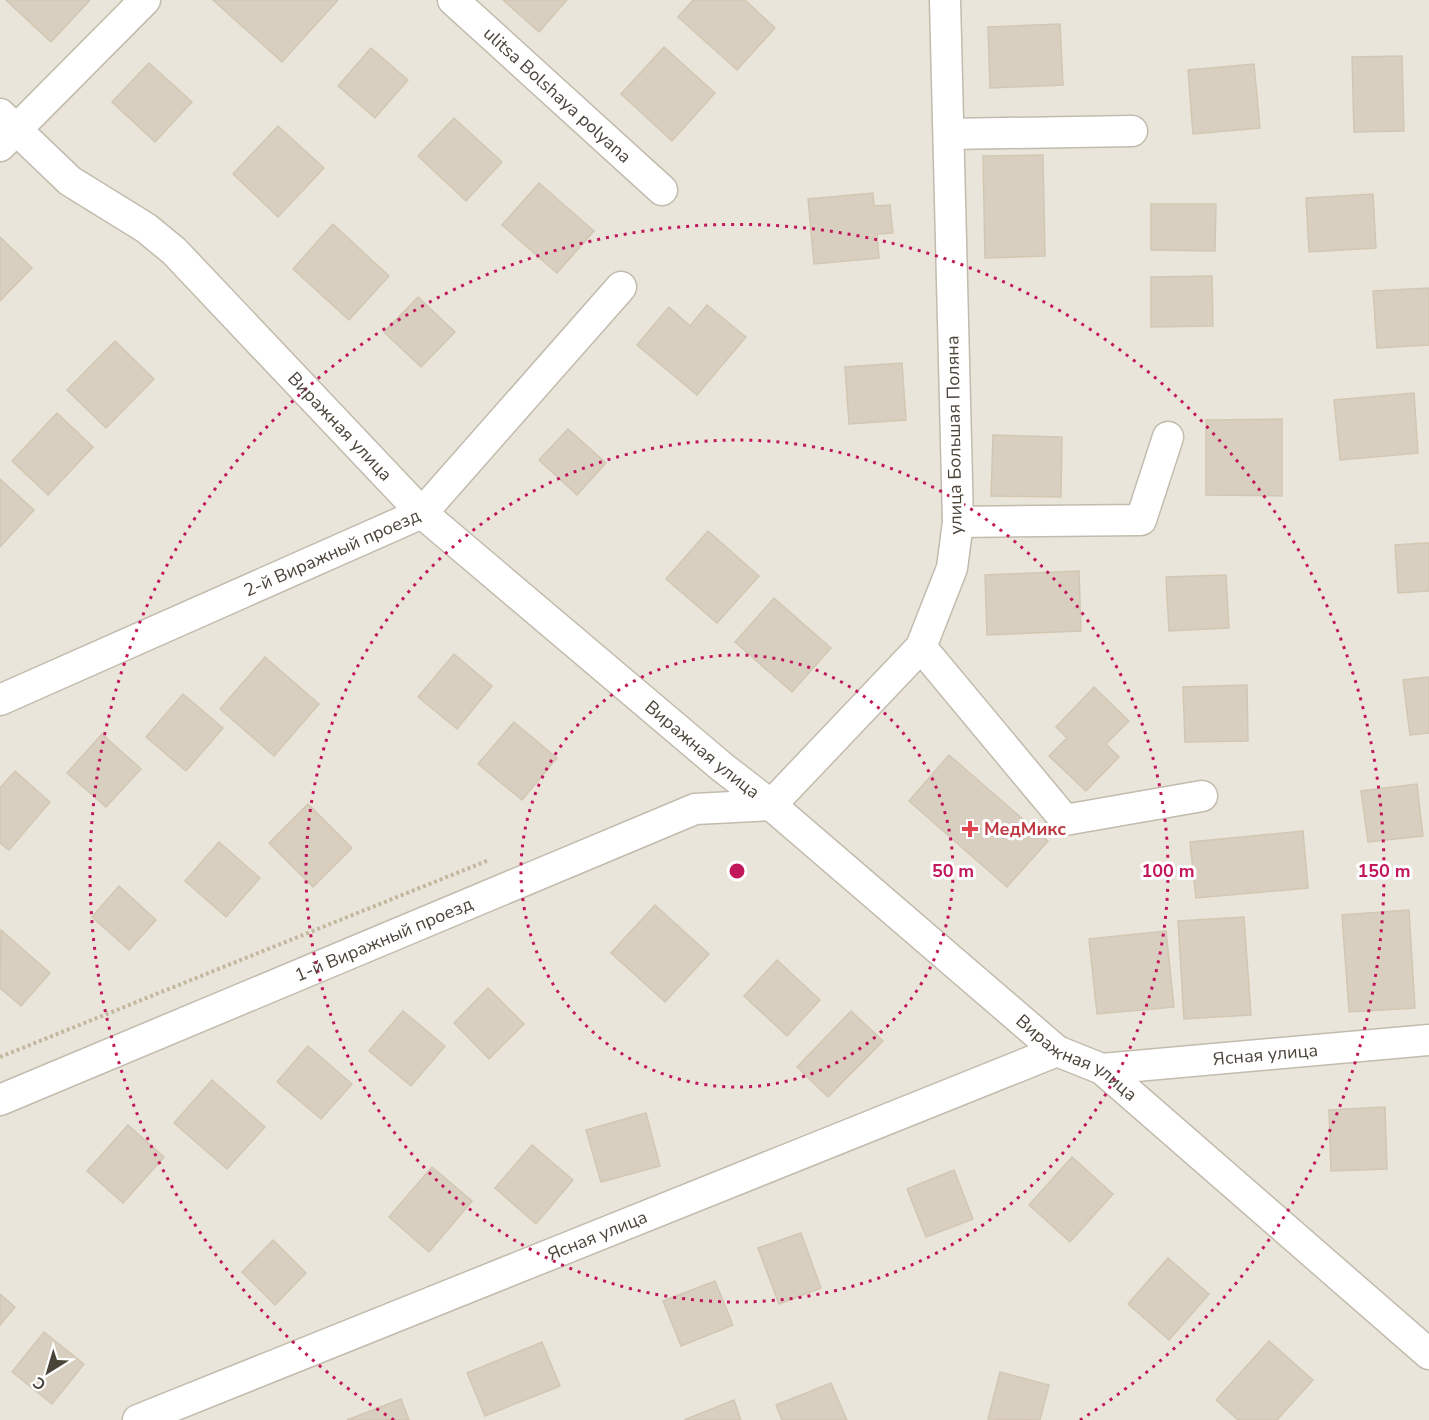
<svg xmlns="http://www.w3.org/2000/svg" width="1429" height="1420" viewBox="0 0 1429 1420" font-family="'Nunito Sans',sans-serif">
	<rect width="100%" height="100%" fill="#f6f3ec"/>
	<rect fill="#eae5da" x="0" y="0" width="1429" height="1420"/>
	<g fill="#d8cfc1" stroke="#d3c7b4" stroke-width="1.5">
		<path d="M6,0H90L51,42Z"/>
		<path d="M213,0H338L282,62Z"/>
		<path d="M503,0H567L539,32Z"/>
		<path d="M693,0H745L775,28L737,70L678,17Z"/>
		<path d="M1060,24L1063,85L990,88L988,27Z"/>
		<path d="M664,47L715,93L672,141L621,94Z"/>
		<path d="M371,48L408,80L375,118L338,86Z"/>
		<path d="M1402,56L1404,131L1354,132L1352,57Z"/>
		<path d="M149,63L192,102L155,142L112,102Z"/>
		<path d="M1254,64L1260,128L1193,134L1188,70Z"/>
		<path d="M454,118L502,162L466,201L418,156Z"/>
		<path d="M278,126L324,168L278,217L233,174Z"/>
		<path d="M1043,155L1045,256L985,258L983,156Z"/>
		<path d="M539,183L594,231L557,273L502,225Z"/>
		<path d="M873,193L874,206L890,205L893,233L877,234L879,258L814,264L808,199Z"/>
		<path d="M1373,194L1376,248L1309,252L1306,198Z"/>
		<path d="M1151,204H1216L1215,251L1151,250Z"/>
		<path d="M333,224L389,276L349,320L293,269Z"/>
		<path d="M0,237L32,268L0,301Z"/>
		<path d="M1212,276L1213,326L1151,327V277Z"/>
		<path d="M1429,288V345L1377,348L1373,291Z"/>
		<path d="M418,297L455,332L421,367L384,332Z"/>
		<path d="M707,305L746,337L697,395L637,345L669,307L690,326Z"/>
		<path d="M115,341L154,379L106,428L67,390Z"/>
		<path d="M902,363L906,420L849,424L845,367Z"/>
		<path d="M1414,393L1418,453L1340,460L1334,400Z"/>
		<path d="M57,413L93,447L48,495L12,461Z"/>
		<path d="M1282,419V496L1206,495V420Z"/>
		<path d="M568,429L606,463L577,495L539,460Z"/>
		<path d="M993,435L1062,437L1061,497L991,496Z"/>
		<path d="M0,479L34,510L0,547Z"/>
		<path d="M708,531L759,576L717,623L666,579Z"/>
		<path d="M1425,543H1429V591L1398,593L1395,545Z"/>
		<path d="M1079,571L1081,631L987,635L985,575Z"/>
		<path d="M1226,575L1229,628L1169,631L1166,577Z"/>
		<path d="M774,598L831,648L792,692L735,642Z"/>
		<path d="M454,654L492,686L457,729L418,697Z"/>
		<path d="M265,657L319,704L274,756L220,709Z"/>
		<path d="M1429,677V733L1410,735L1403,680Z"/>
		<path d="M1247,685L1248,741L1185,742L1183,687Z"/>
		<path d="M1094,687L1129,721L1106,744L1119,757L1086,791L1049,756L1067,738L1056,727Z"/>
		<path d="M183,694L223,728L186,771L146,737Z"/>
		<path d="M514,722L557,758L522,800L478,764Z"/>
		<path d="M102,734L141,769L106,807L67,773Z"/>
		<path d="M949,755L1048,841L1007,887L909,801Z"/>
		<path d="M15,771L50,802L9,850L0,843V788Z"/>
		<path d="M1417,784L1423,836L1368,842L1361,791Z"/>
		<path d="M308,804L352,848L313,887L269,843Z"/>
		<path d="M1303,831L1308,888L1196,898L1190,842Z"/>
		<path d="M219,842L260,878L226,917L185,881Z"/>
		<path d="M119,886L156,920L129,950L92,917Z"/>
		<path d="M655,905L709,954L665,1002L611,953Z"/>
		<path d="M1409,910L1415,1008L1349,1012L1342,915Z"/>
		<path d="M1244,917L1251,1015L1184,1019L1178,921Z"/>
		<path d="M1,930L50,973L21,1006L0,988Z"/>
		<path d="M1166,931L1174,1007L1097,1014L1089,939Z"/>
		<path d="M777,960L820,1000L787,1036L744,996Z"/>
		<path d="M488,988L524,1024L489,1059L454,1023Z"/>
		<path d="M403,1011L445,1046L411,1086L369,1051Z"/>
		<path d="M851,1011L883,1041L828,1097L797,1067Z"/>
		<path d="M308,1046L352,1084L321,1119L277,1082Z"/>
		<path d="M212,1080L265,1127L227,1169L174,1123Z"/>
		<path d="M1385,1107L1387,1169L1331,1171L1329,1110Z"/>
		<path d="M646,1113L660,1166L601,1182L586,1130Z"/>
		<path d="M128,1125L164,1157L123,1203L87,1171Z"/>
		<path d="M532,1145L573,1180L536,1224L495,1188Z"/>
		<path d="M1072,1157L1113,1194L1070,1242L1029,1205Z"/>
		<path d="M432,1167L472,1201L429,1252L389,1217Z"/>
		<path d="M954,1170L973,1219L926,1237L907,1189Z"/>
		<path d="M801,1233L821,1288L779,1304L758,1248Z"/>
		<path d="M273,1240L306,1273L275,1305L242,1272Z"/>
		<path d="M1168,1258L1209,1294L1169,1340L1128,1304Z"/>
		<path d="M715,1281L733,1325L681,1346L663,1301Z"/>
		<path d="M0,1294L15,1307L0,1325Z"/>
		<path d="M44,1332L84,1364L52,1404L12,1372Z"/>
		<path d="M1269,1341L1313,1380L1277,1420H1238L1216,1400Z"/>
		<path d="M542,1342L560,1386L485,1416L467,1373Z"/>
		<path d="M1000,1372L1049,1385L1040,1420L988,1419Z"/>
		<path d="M831,1383L847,1420H782L776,1405Z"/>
		<path d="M401,1399L409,1420H347Z"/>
		<path d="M734,1400L741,1420H684Z"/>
	</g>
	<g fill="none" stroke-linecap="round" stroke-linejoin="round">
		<defs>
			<g id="minor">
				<path id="s1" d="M453,0L662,190"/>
				<path id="s2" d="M0,114L70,181L146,228L174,251L422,513L722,767L771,805L1057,1051L1102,1069L1429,1354"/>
				<path d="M949,134L1132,131"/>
				<path d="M0,146L145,0"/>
				<path d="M958,522L1141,520L1168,437"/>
				<path d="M921,647L1065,820L1202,796"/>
				<path id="s3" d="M0,700L422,513L621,287"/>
				<path id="s4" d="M1102,1069L1429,1040"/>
				<path id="s5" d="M0,1100L695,809L771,805L921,647L952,568L958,522L945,0"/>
				<path id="s6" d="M138,1420L1057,1051"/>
			</g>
		</defs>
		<use href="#minor" stroke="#c2bbae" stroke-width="33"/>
		<path stroke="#c4b79f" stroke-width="4" stroke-dasharray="3 3" stroke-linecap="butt" d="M0,1057L489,860"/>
		<use href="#minor" stroke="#fff" stroke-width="30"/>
	</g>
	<g fill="none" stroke="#c2185b" stroke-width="3" stroke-dasharray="3 6">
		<circle cx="737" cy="871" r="216"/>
		<circle cx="737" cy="871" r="431"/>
		<path d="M394 1420A647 647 0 1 1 1080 1420"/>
	</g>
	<path fill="#e0444e" stroke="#fff" stroke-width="2" d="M967 820h6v6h6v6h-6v6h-6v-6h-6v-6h6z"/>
	<g text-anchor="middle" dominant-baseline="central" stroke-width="6" stroke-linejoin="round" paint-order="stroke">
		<g font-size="18" fill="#4b4439" stroke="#fff">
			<text stroke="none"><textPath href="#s1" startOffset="141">ulitsa Bolshaya polyana</textPath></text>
			<text stroke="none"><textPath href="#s2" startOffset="464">Виражная улица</textPath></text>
			<text transform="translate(954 435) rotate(-91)">улица Большая Поляна</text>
			<text stroke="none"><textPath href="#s3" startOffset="363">2-й Виражный проезд</textPath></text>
			<text stroke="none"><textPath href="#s2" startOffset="950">Виражная улица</textPath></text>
			<text stroke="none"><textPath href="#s5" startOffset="416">1-й Виражный проезд</textPath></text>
			<text stroke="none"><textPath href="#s4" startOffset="164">Ясная улица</textPath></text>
			<text stroke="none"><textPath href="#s2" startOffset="1436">Виражная улица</textPath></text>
			<text stroke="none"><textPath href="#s6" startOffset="495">Ясная улица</textPath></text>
		</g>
		<g font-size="18" font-weight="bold" fill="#be3a42" stroke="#fff" text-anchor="start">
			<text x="984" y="829">МедМикс</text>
		</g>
	</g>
	<circle cx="737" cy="871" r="9" fill="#c2185b" stroke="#fff" stroke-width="3"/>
	<g font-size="18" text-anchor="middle" font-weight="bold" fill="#c2185b" stroke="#fff" stroke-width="6" stroke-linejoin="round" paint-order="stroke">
		<text x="953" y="877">50 m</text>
		<text x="1168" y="877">100 m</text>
		<text x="1384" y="877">150 m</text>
	</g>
	<g transform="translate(48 1372) rotate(217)" stroke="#ffffff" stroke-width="4.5" paint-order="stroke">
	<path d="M0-4.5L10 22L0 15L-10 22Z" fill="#4b4439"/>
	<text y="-9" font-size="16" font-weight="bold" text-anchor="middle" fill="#4b4439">С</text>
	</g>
</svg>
